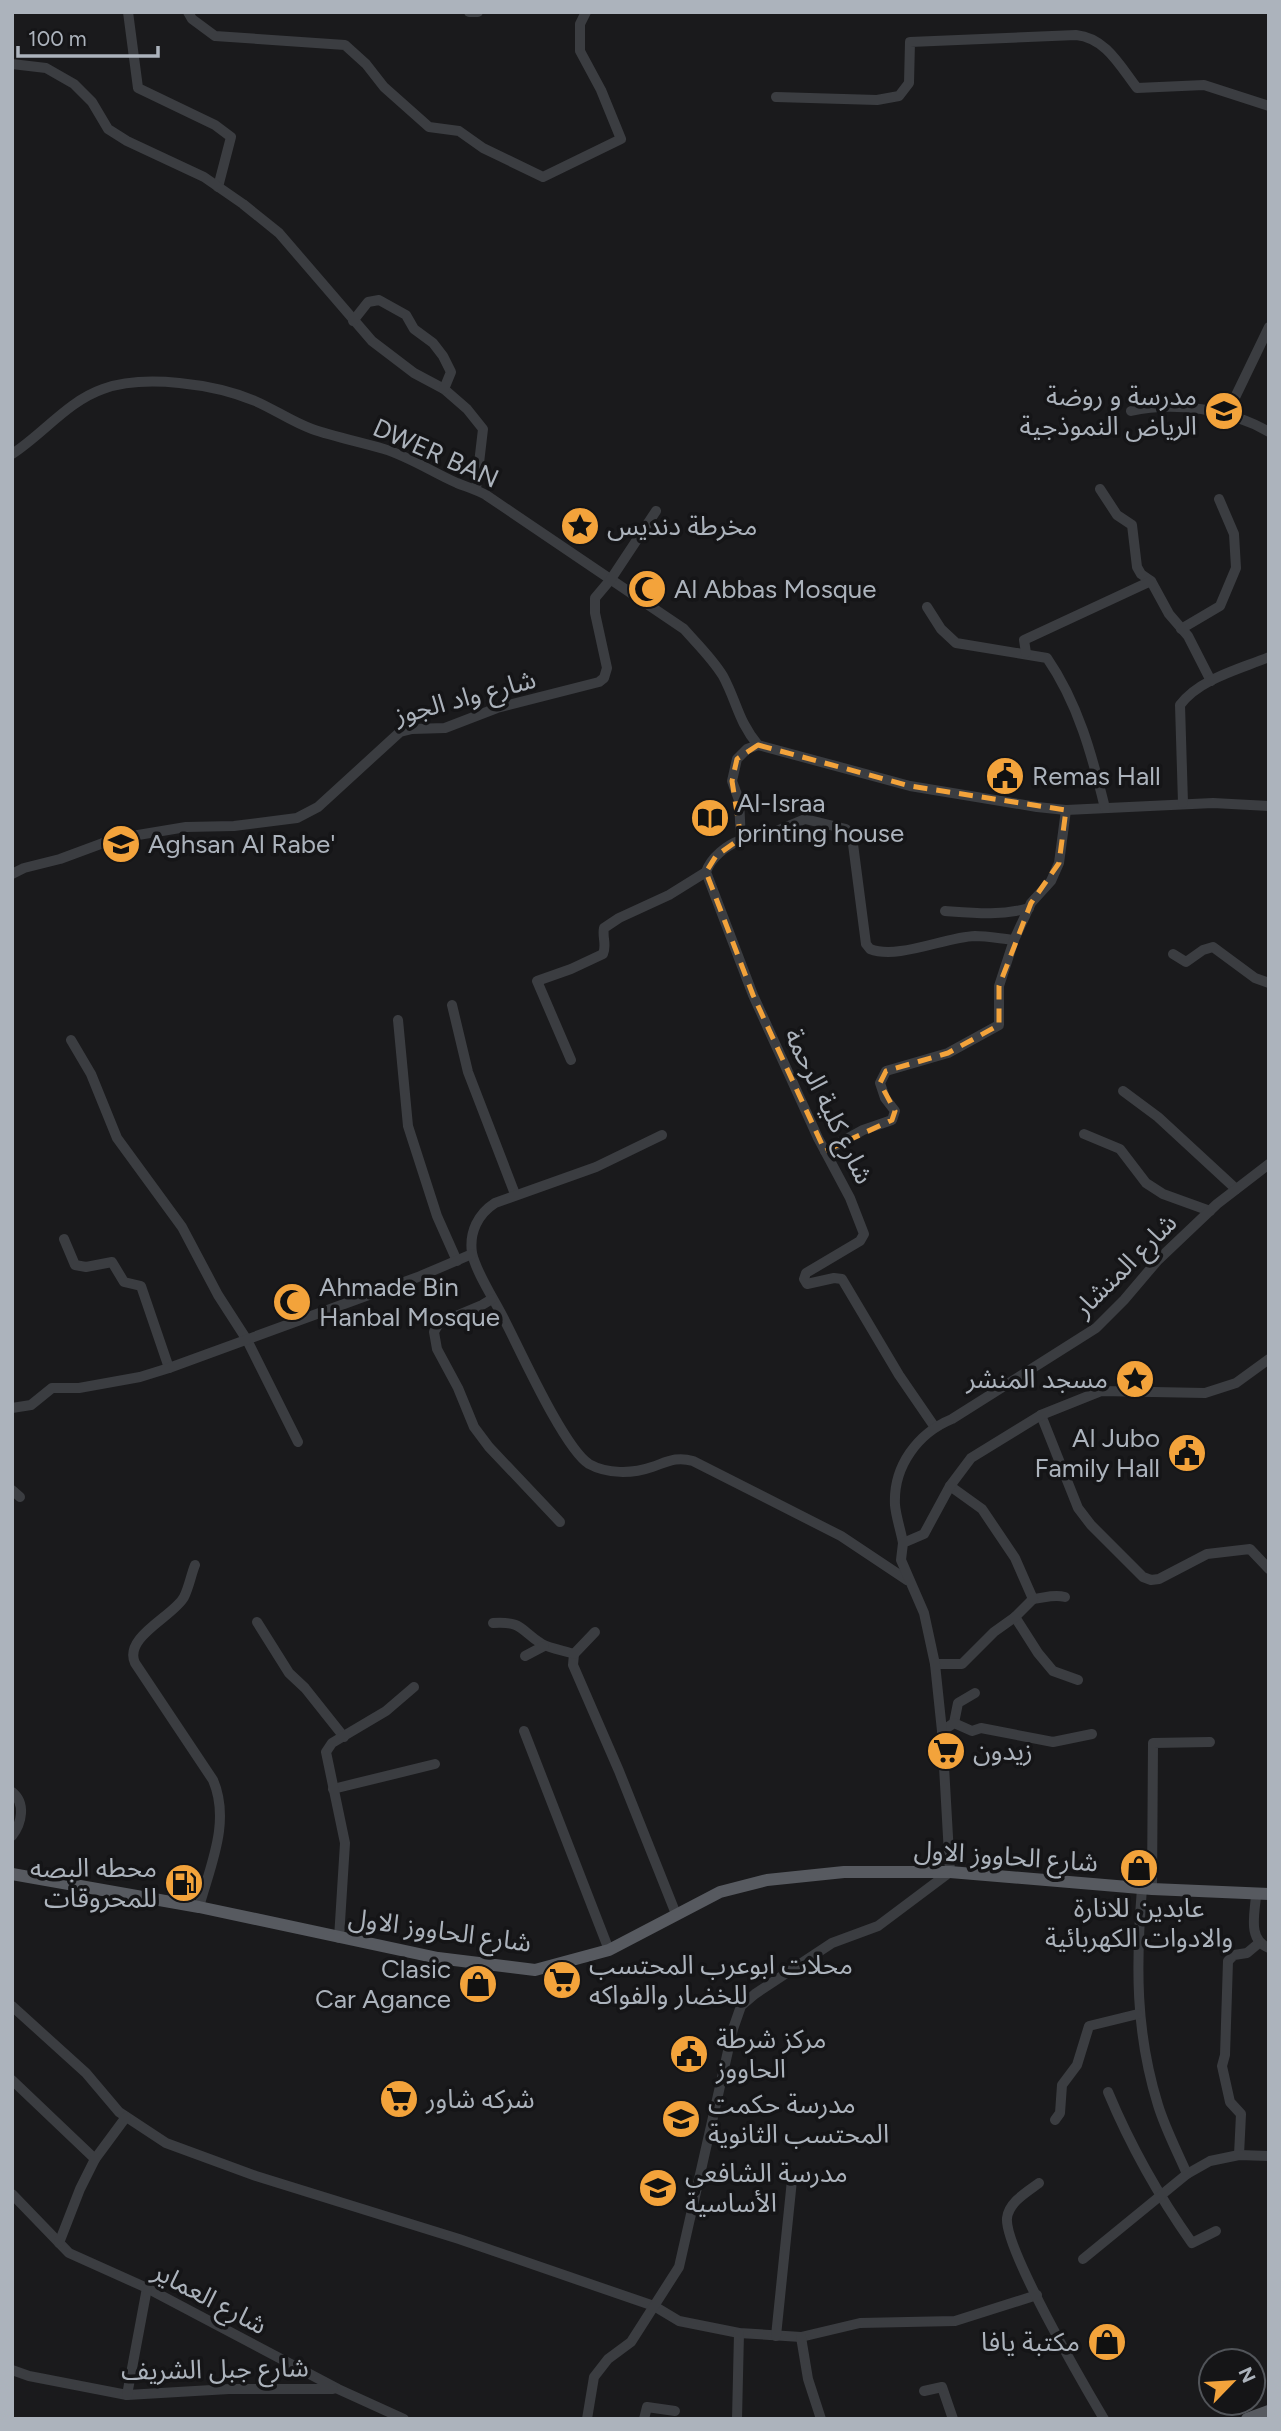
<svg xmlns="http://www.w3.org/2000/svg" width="1281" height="2431" viewBox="0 0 1281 2431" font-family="Figtree,'Noto Sans Arabic',sans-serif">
	<rect width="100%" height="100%" fill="#1a1a1c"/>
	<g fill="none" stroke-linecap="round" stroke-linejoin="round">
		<g stroke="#3b3d41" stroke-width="10">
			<path d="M128,12L138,88L215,125L231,137L218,187"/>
			<path d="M188,12L192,19L215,36L345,45L366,64L384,87L429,127L459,131L483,148L543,177L621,139L601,90L580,51V24L586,12"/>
			<path d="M469,12H478"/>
			<path d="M12,64L46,68L74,84L92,102L108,129L127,141L204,177L243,204L279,233L372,341L414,373L444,389L467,409L483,429L476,489"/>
			<path d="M776,97L877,100L899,96L909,83L910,42L1076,35C1106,38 1120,66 1137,88L1204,85L1269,106"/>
			<path d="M353,321L368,302L379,300L406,315L414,329L433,343L443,356L451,372L444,389"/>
			<path d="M1131,411C1174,401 1230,409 1269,432"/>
			<path d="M1227,414L1269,327"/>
			<path d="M12,454C43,434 68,401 103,389C144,374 215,384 255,401C274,409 292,422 312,429C335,437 361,442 384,449C410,457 432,472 457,483C467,487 477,490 486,495L684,629C698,645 712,658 723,676C737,702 738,721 758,745L910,786L1037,807L1066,810L1213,803L1269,806"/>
			<path d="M1100,489L1117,515L1132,525L1137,567L1141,574L1151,581"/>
			<path d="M927,607L941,629L956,643L1047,658C1078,703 1092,755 1105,808"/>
			<path d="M1181,629L1220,606L1236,568L1234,534L1219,499"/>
			<path d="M1026,653L1024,640L1151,581L1169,614L1188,636L1211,681"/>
			<path d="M758,745L747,749L737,759L732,781L739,800L741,840C727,845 711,857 706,872L753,995L818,1138L850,1198L864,1234L860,1241L806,1273L804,1279L807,1284L834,1278L842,1279L899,1375L934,1426"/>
			<path d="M1183,803L1180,705C1199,679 1240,669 1269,657"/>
			<path d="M741,840L769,834L805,819L846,829L853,844L866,944L870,949C898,960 945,937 975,936C988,936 1002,939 1014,940"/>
			<path d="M12,874L24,868L60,859L114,839L186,827L234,826L297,818L318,807L400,732L412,729L445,728L497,708L599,682L604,678L607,668L595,613V598L611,579L656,511"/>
			<path d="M945,911C973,913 1002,916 1029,908"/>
			<path d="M1173,954L1186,962L1203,950L1213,947L1255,978L1269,983"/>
			<path d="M452,1005L468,1072L515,1194"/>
			<path d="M398,1020L408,1126L437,1216L457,1261"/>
			<path d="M71,1040L91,1074L117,1138L182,1227L218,1295L247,1340L298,1442"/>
			<path d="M571,1060L537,981L571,969L603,954C607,945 602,937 604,928L619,918L669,895L706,872"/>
			<path d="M1123,1091L1158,1117L1236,1189"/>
			<path d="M1084,1134L1120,1149L1146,1183L1163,1194L1210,1211"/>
			<path d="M662,1135L596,1167L495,1203C478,1214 469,1232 472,1253C476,1273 496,1302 505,1321C520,1350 564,1448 589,1464C607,1474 632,1474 652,1467C667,1462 676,1456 693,1461L841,1536L907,1580"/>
			<path d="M825,1151L863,1130L892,1120L895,1111L885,1098L880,1083L886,1071L948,1053L999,1025V986L1014,940L1031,903L1051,881L1059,863L1066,810"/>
			<path d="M64,1239L75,1265L86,1267L112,1262L124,1282L141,1286L169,1368"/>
			<path d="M492,1299L482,1305L439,1323L434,1332L437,1349L458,1388L474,1427L489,1447L560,1522"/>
			<path d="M12,1408L31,1405L52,1388H79L140,1377L169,1368L418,1277L472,1254"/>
			<path d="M1041,1415L1078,1508L1091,1525L1143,1577L1151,1580L1159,1579L1207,1554L1250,1549L1269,1569"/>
			<path d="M12,1490L20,1497"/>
			<path d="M903,1543C901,1531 896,1517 895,1505C893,1466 918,1433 952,1419L1096,1328L1124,1300L1158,1260L1217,1204L1269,1164"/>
			<path d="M195,1565C191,1575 189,1587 184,1597C174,1616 123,1637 135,1663L213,1780C231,1822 210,1866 199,1907"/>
			<path d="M1033,1599C1045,1598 1053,1594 1065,1597"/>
			<path d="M1015,1617L1038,1653L1053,1671L1078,1680"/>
			<path d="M257,1622L289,1673L305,1688L344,1737"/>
			<path d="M493,1623C524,1621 520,1631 542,1644C549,1648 565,1651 574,1654L573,1665L619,1771L676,1914"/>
			<path d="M574,1654L595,1632"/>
			<path d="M525,1656L544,1646"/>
			<path d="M935,1664H962L994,1632L1015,1617L1033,1599L1015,1558L982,1509L950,1486"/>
			<path d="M954,1723L958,1703L975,1693"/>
			<path d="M524,1731L609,1950"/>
			<path d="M942,1731L954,1723L972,1731L981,1728L1053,1742L1092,1734"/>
			<path d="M333,1789L435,1764"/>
			<path d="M12,1792C26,1803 22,1823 12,1836"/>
			<path d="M1142,1888C1136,1964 1135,2031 1158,2105C1165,2128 1177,2151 1187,2174"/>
			<path d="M1152,1889L1153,1743L1210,1742"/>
			<path d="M1256,1895C1255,1913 1247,1940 1269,1948"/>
			<path d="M339,1938L345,1843L326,1752L332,1743L386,1711L414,1687"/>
			<path d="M12,2006L86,2073L119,2112L166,2143L256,2176L459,2239L654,2306L679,2321L739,2333L801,2337L860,2323L955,2321L1037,2295"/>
			<path d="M12,2080L95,2159"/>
			<path d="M1108,2092C1131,2147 1158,2195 1192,2243L1216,2231"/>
			<path d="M1055,2120L1060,2113L1062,2085L1077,2065L1089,2026L1138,2014"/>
			<path d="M1239,2155L1241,2114L1230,2102L1222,2066L1225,2055L1228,1961L1234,1955L1247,1953L1259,1943"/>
			<path d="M1039,2183C1027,2192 1009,2202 1007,2218C1004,2248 1085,2387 1104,2419"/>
			<path d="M12,2194L69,2253L147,2288L338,2389L404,2419"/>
			<path d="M59,2243L80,2189L95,2159L126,2117"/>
			<path d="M1083,2259L1187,2174L1210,2161L1239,2155L1269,2156"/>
			<path d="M776,2336L792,2180"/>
			<path d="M801,2337L808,2379L821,2419"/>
			<path d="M12,2370L29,2376L127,2395L229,2389H333"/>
			<path d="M924,2391L942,2387L953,2419"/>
			<path d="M127,2395L147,2288"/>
			<path d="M587,2419L594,2377L608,2359L631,2342L679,2267L733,2029L741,2006L755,1994L832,1943L878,1926L950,1872L942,1731L935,1664L924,1613L901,1560L903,1543L924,1534L950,1486L971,1458L1041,1415L1101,1391L1205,1393L1236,1383L1269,1359"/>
			<path d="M644,2419L647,2407L675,2411"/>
			<path d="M737,2419L739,2333"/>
		</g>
		<g stroke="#575a60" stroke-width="12">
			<path d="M12,1874L199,1907L438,1958L535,1970L609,1950L720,1892L767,1880L844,1872H950L1152,1889L1269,1894"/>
			<path d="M1247,2419L1269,2411"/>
		</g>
	</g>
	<path fill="none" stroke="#f3a33b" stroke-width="5" stroke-dasharray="14 9" stroke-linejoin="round" d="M758,745L910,786L1066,810L1059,863L1031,903L999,986V1025L948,1053L886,1071L880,1083L895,1111L892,1120L825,1151L753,995L706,872L716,856L741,838L732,781L737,759Z"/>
	<defs>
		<symbol id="school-disc" viewBox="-11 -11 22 22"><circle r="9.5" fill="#f3a33b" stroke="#151517"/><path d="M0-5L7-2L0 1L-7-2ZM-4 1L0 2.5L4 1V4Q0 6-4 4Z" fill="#111"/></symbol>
		<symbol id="sight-disc" viewBox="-11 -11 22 22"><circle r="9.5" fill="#f3a33b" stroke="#151517"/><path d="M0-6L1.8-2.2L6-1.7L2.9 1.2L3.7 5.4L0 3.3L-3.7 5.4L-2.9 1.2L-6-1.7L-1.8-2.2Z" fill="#111"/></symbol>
		<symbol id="mosque-disc" viewBox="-11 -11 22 22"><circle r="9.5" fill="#f3a33b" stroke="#151517"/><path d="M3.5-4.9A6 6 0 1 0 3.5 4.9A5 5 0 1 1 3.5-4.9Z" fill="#111"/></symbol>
		<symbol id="civic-disc" viewBox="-11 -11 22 22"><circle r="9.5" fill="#f3a33b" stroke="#151517"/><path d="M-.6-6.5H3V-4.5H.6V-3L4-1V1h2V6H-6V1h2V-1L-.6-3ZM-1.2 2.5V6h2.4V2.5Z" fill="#111"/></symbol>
		<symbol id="library-disc" viewBox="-11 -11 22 22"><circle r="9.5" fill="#f3a33b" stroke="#151517"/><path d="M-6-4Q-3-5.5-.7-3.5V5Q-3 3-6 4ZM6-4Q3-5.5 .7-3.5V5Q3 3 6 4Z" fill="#111"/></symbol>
		<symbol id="supermarket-disc" viewBox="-11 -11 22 22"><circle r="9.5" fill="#f3a33b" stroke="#151517"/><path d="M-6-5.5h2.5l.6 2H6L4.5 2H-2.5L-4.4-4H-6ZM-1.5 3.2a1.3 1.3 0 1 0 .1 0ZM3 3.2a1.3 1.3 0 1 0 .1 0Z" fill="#111"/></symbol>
		<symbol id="shop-disc" viewBox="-11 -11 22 22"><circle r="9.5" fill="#f3a33b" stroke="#151517"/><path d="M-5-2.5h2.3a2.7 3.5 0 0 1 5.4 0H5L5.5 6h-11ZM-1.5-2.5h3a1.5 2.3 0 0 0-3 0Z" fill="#111"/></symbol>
		<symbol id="fuel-disc" viewBox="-11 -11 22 22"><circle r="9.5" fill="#f3a33b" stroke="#151517"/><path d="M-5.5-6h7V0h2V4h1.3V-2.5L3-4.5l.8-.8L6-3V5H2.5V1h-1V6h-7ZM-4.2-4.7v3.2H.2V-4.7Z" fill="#111"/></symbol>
	</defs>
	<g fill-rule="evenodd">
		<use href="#school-disc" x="1202" y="389" width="44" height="44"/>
		<use href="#sight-disc" x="558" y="504" width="44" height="44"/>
		<use href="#mosque-disc" x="625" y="567" width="44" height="44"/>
		<use href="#civic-disc" x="983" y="754" width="44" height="44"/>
		<use href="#library-disc" x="688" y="796" width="44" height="44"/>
		<use href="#school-disc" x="99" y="822" width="44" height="44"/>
		<use href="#mosque-disc" x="270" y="1280" width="44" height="44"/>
		<use href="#sight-disc" x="1113" y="1357" width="44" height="44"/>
		<use href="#civic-disc" x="1165" y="1431" width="44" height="44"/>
		<use href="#supermarket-disc" x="924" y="1729" width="44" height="44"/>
		<use href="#shop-disc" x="1117" y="1846" width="44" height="44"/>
		<use href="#fuel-disc" x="162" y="1861" width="44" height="44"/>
		<use href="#supermarket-disc" x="540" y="1958" width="44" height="44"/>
		<use href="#shop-disc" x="456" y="1962" width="44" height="44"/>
		<use href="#civic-disc" x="667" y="2032" width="44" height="44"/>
		<use href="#supermarket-disc" x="377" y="2077" width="44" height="44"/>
		<use href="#school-disc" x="659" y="2097" width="44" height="44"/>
		<use href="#school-disc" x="636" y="2166" width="44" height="44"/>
		<use href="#shop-disc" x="1085" y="2320" width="44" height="44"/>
	</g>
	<g text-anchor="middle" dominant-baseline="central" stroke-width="7" stroke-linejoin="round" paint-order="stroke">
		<g font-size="26" fill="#acb3bc" stroke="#151517" text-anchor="start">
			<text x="1197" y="396" text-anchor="end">مدرسة و روضة<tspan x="1197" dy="30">الرياض النموذجية</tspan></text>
			<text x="607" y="526">مخرطة دنديس</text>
			<text x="674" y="589">Al Abbas Mosque</text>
			<text x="1032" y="776">Remas Hall</text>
			<text x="737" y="803">Al-Israa<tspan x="737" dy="30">printing house</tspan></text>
			<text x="148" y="844">Aghsan Al Rabe'</text>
			<text x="319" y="1287">Ahmade Bin<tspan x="319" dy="30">Hanbal Mosque</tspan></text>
			<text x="1108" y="1379" text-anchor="end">مسجد المنشر</text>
			<text x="1160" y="1438" text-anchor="end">Al Jubo<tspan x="1160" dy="30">Family Hall</tspan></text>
			<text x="973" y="1751">زيدون</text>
			<text x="157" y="1868" text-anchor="end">محطه البصه<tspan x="157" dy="30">للمحروقات</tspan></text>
			<text x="1139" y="1908" text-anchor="middle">عابدين للانارة<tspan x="1139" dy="30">والادوات الكهربائية</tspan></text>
			<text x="589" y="1965">محلات ابوعرب المحتسب<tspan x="589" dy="30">للخضار والفواكه</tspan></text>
			<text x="451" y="1969" text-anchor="end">Clasic<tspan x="451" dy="30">Car Agance</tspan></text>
			<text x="716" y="2039">مركز شرطة<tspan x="716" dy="30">الحاووز</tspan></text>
			<text x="426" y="2099">شركه شاور</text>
			<text x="708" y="2104">مدرسة حكمت<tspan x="708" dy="30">المحتسب الثانوية</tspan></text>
			<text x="685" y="2173">مدرسة الشافعي<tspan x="685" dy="30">الأساسية</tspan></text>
			<text x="1080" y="2342" text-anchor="end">مكتبة يافا</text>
		</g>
		<g font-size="26" fill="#acb3bc" stroke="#151517">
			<text transform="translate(436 453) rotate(24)">DWER BAN</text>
			<text transform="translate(465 697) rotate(-15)">شارع واد الجوز</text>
			<text transform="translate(829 1106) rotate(64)">شارع كلية الرحمة</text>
			<text transform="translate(1125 1265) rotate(-45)">شارع المنشار</text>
			<text transform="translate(1006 1856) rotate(4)">شارع الحاووز الاول</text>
			<text transform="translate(440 1930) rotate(8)">شارع الحاووز الاول</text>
			<text transform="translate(210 2298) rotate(28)">شارع العماير</text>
			<text transform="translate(215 2369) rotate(-1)">شارع جبل الشريف</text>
		</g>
	</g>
	<rect width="1281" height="2431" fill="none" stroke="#acb3bc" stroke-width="28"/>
	<g transform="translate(1232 2382) rotate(65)"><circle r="33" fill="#151517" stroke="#515459" stroke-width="2"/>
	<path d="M0-5L12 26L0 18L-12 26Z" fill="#f3a33b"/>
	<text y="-10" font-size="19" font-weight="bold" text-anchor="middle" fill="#acb3bc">N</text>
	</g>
	<path d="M18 46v10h140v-10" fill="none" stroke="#acb3bc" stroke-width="3.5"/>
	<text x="28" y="46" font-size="21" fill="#acb3bc" stroke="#151517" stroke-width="5" paint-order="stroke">100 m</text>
</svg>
